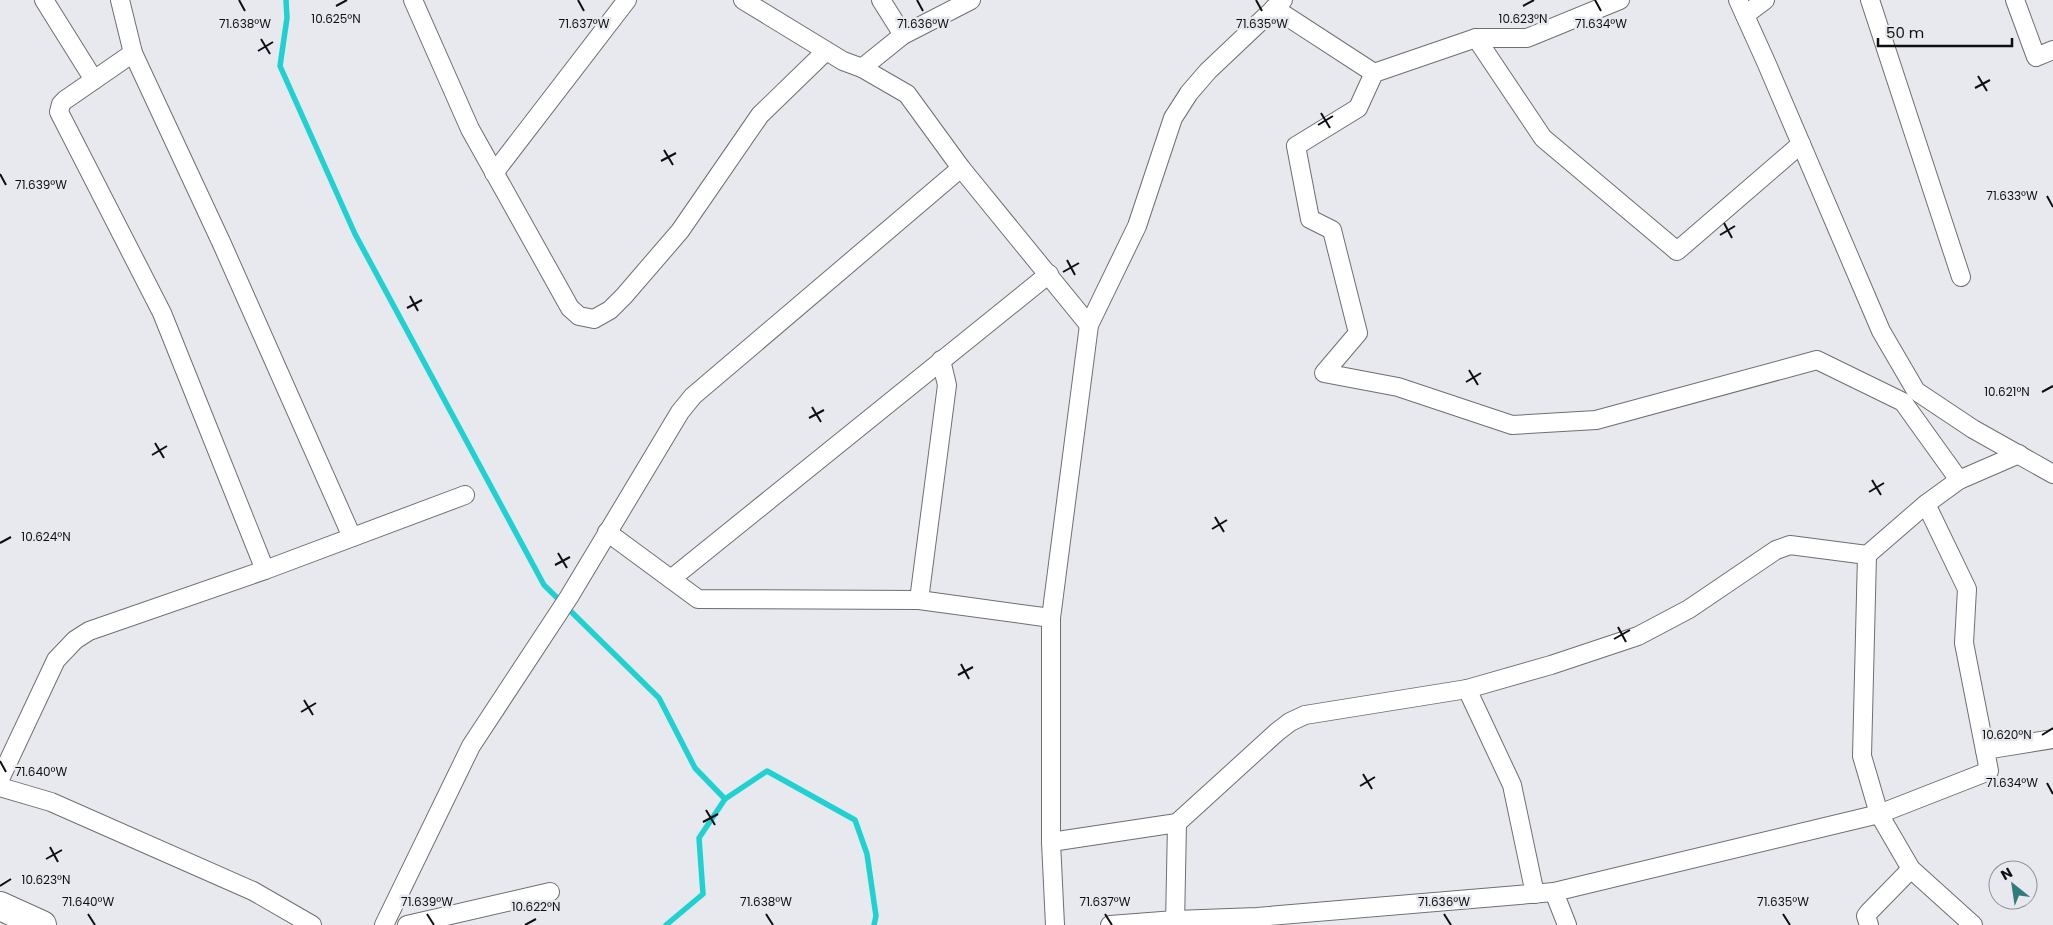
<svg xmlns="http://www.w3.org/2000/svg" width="2053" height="925" viewBox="0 0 2053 925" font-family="Poppins,sans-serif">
	<rect width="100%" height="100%" fill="#e7e9ee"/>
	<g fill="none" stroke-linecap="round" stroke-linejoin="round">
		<g stroke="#20d1d2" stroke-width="5.5">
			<path d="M286,0L287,18L280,66L355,234L544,585L659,698L695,768L725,799L767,771L855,820L867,854L876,916L874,925"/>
			<path d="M666,925L703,894L699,838L725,799"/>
		</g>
		<defs>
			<g id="street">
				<path d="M44,0L94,80"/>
				<path d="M120,0L133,53L222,244L352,537"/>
				<path d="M413,0L470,129L570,308L579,316L594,319L610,310L624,296L680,231L760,115L826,51"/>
				<path d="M743,0L843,61L862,68L903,35L971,0"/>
				<path d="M881,0L903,35"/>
				<path d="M1620,0L1527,38H1476L1374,73L1358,108L1296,146L1310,219L1332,230L1358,333L1324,373L1398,387L1512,425L1596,420L1817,360L1903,402L1959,480"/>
				<path d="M1738,0L1766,62L1881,331L1916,391L1973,429L2053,474"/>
				<path d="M1870,0L1961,277"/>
				<path d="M2015,0L2036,57L2053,50"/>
				<path d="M1274,8L1374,73"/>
				<path d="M1745,15L1765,0"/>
				<path d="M1476,38L1543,138L1677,251L1801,144"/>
				<path d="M133,53L65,100L61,104L59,112L162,313L265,570"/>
				<path d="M862,68L907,94L961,168L1089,325"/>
				<path d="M494,173L627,0"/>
				<path d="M607,532L698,599L919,600L1051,618"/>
				<path d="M671,579L1049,274"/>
				<path d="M919,600L947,385L941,360"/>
				<path d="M1467,689L1512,785L1535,894"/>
				<path d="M1985,750L2053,739"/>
				<path d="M0,779L56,660L75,640L89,631L265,570L465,495"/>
				<path d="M0,787L51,802L253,891L312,925"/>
				<path d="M1051,842L1177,823L1277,732L1290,722L1305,715L1467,689L1551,665L1638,636L1689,609L1776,550L1790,545L1867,555"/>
				<path d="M1554,892L1567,925"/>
				<path d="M384,925L471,746L569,597L680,412L693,396L961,168"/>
				<path d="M407,925L550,892"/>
				<path d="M1055,925L1051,842V618L1089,325L1137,226L1173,118L1189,93L1208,71L1283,0"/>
				<path d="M1110,925L1175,920L1257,917L1554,892L1879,814L1989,771L1964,643L1967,589L1926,504"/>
				<path d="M1175,925L1177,823"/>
				<path d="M1869,925L1866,916L1869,912L1911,869"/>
				<path d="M1973,925L1911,869L1879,814L1862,756L1867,555L1926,504L1959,480L2019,454"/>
			</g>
			<path id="primary" d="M0,906L42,925"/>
		</defs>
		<use href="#street" stroke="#6d6f73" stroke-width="20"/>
		<use href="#primary" stroke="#6d6f73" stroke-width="30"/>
		<use href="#street" stroke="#fff" stroke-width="18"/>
		<use href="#primary" stroke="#fff" stroke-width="28"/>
	</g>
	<path fill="none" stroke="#0f0f11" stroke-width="2" d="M239,0L245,11M578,0L584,11M917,0L923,11M1256,0L1262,11M1595,0L1601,11M336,6L347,0M1523,6L1534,0M261,39L270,54M258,51L273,42M1978,76L1987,91M1975,88L1990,80M1321,113L1330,128M1318,125L1333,116M664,150L673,165M661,161L676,153M0,174L6,185M2047,196L2053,207M1724,223L1732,238M1720,235L1735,226M1067,260L1075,275M1063,272L1079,263M410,296L418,311M407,308L422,300M1469,370L1478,385M1466,382L1481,373M2042,392L2053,386M812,407L821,422M809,418L824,410M155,443L164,458M152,455L167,446M1872,480L1881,495M1869,492L1884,483M1215,517L1224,532M1212,529L1227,520M0,543L11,537M558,553L567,568M555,565L570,557M1618,627L1626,642M1614,639L1630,630M961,664L969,679M958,675L973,667M304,700L313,715M301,712L316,703M2042,735L2053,728M0,761L6,772M1363,774L1372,789M2047,783L2053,794M1360,786L1375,777M706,810L715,825M703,822L718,814M50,847L58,862M46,859L62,850M0,886L11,879M88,914L95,925M427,914L434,925M766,914L773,925M1105,914L1112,925M1444,914L1451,925M1783,914L1790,925M525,925L536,919"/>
	<g font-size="12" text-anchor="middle" fill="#0f0f11" stroke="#e7e9ee" stroke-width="5" stroke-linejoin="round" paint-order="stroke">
		<text x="336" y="23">10.625°N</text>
		<text x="1523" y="23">10.623°N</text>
		<text x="245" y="28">71.638°W</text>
		<text x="584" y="28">71.637°W</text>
		<text x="923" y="28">71.636°W</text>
		<text x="1262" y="28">71.635°W</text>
		<text x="1601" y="28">71.634°W</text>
		<text x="41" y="189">71.639°W</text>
		<text x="2012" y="200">71.633°W</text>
		<text x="2007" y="396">10.621°N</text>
		<text x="46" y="541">10.624°N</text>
		<text x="2007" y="739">10.620°N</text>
		<text x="41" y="776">71.640°W</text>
		<text x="2012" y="787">71.634°W</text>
		<text x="46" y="884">10.623°N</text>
		<text x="88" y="906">71.640°W</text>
		<text x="427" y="906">71.639°W</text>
		<text x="766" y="906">71.638°W</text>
		<text x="1105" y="906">71.637°W</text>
		<text x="1444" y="906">71.636°W</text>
		<text x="1783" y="906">71.635°W</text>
		<text x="536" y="911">10.622°N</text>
	</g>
	<g transform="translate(2013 885) rotate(330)"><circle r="24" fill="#e7e9ee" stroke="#919296"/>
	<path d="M0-4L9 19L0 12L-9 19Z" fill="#327b7c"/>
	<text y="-8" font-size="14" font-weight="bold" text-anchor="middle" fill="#0f0f11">N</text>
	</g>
	<path d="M1878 38v8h134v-8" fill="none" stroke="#0f0f11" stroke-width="2.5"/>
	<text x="1886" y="38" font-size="15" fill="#0f0f11" stroke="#e7e9ee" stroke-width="4" paint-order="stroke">50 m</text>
</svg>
